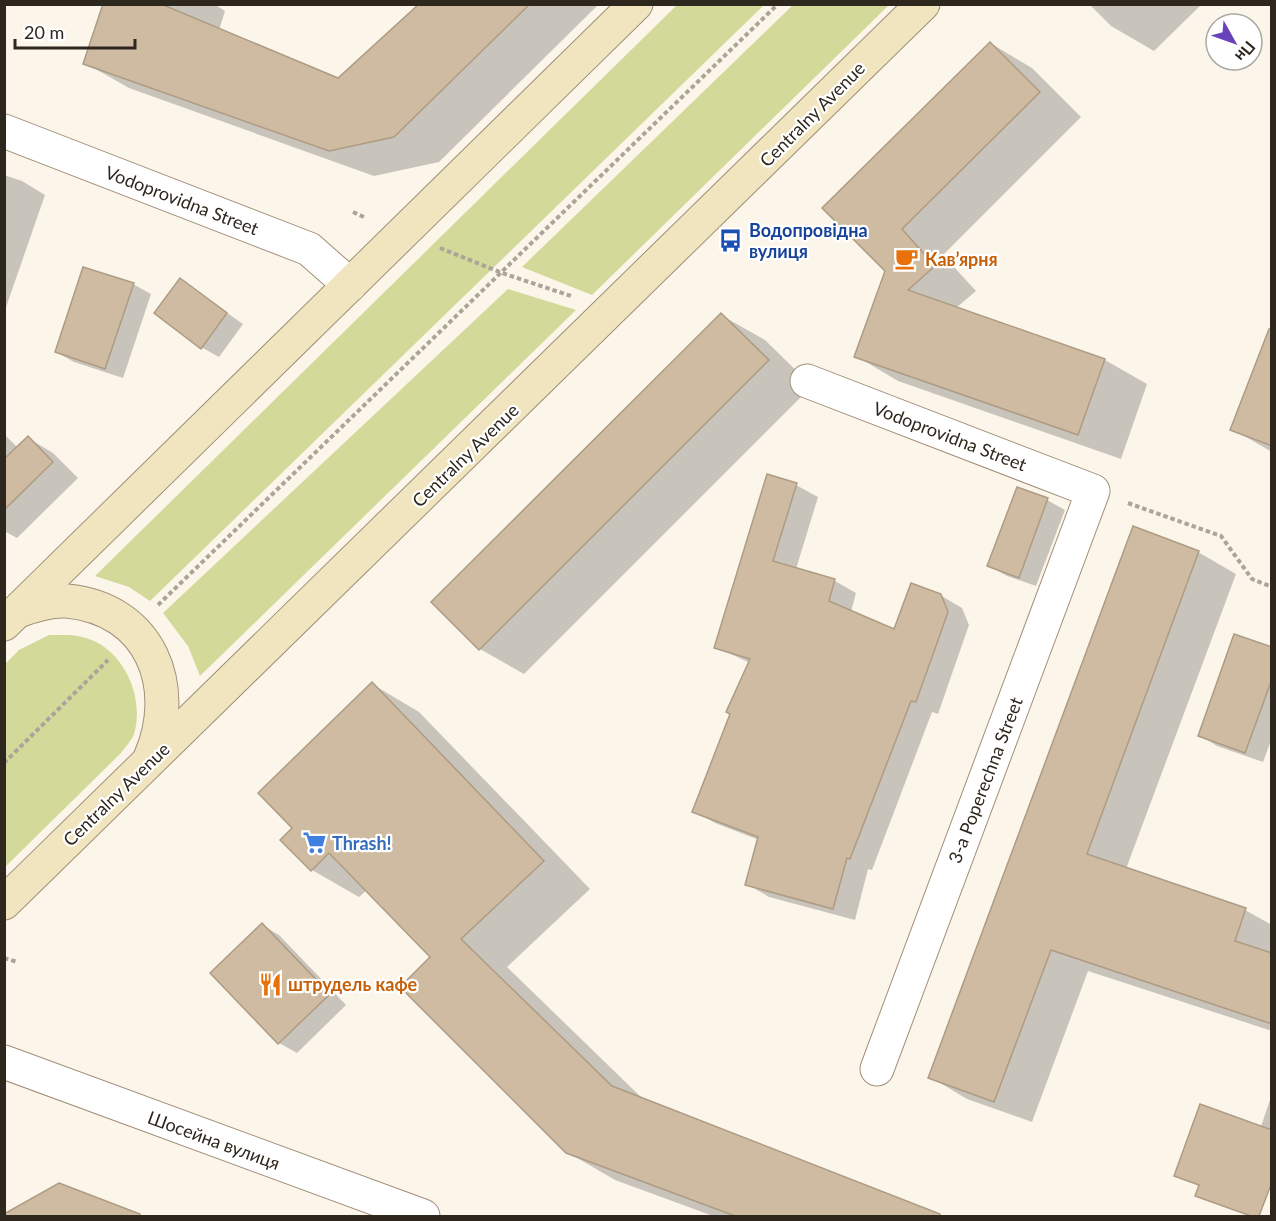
<svg xmlns="http://www.w3.org/2000/svg" width="1276" height="1221" viewBox="0 0 1276 1221" font-family="Lato,sans-serif">
	<rect width="100%" height="100%" fill="#fcf5ea"/>
	<g fill="#d3d999">
		<path d="M677,5H764L150,601L129,587L95,576Z"/>
		<path d="M793,5H889L592,295L522,267Z"/>
		<path d="M508,289L576,310L200,676L188,646L163,613Z"/>
		<path d="M49,635C61,635 75,634 86,638C124,649 145,698 134,734C132,740 125,747 121,753L5,867V664L19,650Z"/>
	</g>
	<g fill="#0003">
		<path d="M104,4H214L225,11L219,30L338,80L421,4H599L439,162L374,176L129,88L85,63Z"/>
		<path d="M1089,4H1202L1154,51L1111,26Z"/>
		<path d="M990,43L1032,68L1081,117L943,255L976,291L956,308L1105,360L1147,384L1121,459L898,381L856,356L887,271L824,208Z"/>
		<path d="M4,175L22,181L45,195L4,313Z"/>
		<path d="M180,280L243,324L219,357L201,347Z"/>
		<path d="M133,284L151,294L123,378L74,362L56,352Z"/>
		<path d="M721,315L765,340L812,386L524,674L480,649Z"/>
		<path d="M1272,326V452L1232,429Z"/>
		<path d="M4,434L18,448L28,438L53,453L78,478L17,538L4,531Z"/>
		<path d="M796,485L818,497L796,569L835,581L856,593L851,612L895,631L940,595L962,608L969,625L938,714L932,712L872,870L868,869L855,920L769,897L747,884L759,840L715,823L694,811L750,663L716,647Z"/>
		<path d="M1047,500L1065,510L1036,586L1007,576L989,566Z"/>
		<path d="M1198,552L1236,574L1126,869L1245,910L1272,925V1031L1088,971L1032,1122L967,1099L930,1077Z"/>
		<path d="M1272,649V738L1263,762L1217,746L1200,735Z"/>
		<path d="M372,684L419,712L590,889L507,967L644,1100L942,1216H713L615,1180L567,1152L432,957L367,890L359,897L312,870L294,828Z"/>
		<path d="M262,925L279,935L346,1005L297,1053L279,1043Z"/>
		<path d="M1272,1094V1154L1255,1144Z"/>
		<path d="M59,1184L142,1216H4Z"/>
	</g>
	<g fill="#cebba2" stroke="#ad9c83" stroke-width="1.5">
		<path d="M103,4H161L338,78L419,4H530L394,137L329,151L83,64Z"/>
		<path d="M990,42L1040,92L902,229L935,266L908,290L1105,359L1078,435L854,357L885,271L822,208Z"/>
		<path d="M83,267L134,283L105,369L55,352Z"/>
		<path d="M180,278L227,313L201,349L154,313Z"/>
		<path d="M721,313L769,360L479,650L431,602Z"/>
		<path d="M1269,329H1272V446L1230,430Z"/>
		<path d="M28,436L53,462L4,510V459Z"/>
		<path d="M767,474L797,483L773,561L835,579L829,601L894,629L911,583L941,594L948,612L916,702L911,701L850,859L847,858L833,909L745,885L758,837L692,812L730,714L726,712L750,659L714,648Z"/>
		<path d="M1017,487L1048,498L1019,578L987,566Z"/>
		<path d="M1133,526L1199,551L1087,854L1246,908L1235,941L1272,953V1024L1051,950L994,1102L928,1078Z"/>
		<path d="M1234,634L1272,647V679L1245,753L1198,736Z"/>
		<path d="M372,682L544,861L461,939L612,1086L940,1214V1216H735L566,1153L400,987L430,957L329,853L311,871L280,840L292,828L258,793Z"/>
		<path d="M262,923L330,994L278,1044L210,973Z"/>
		<path d="M1200,1104L1272,1130V1182L1259,1216H1251L1195,1196L1199,1185L1174,1176Z"/>
		<path d="M59,1183L140,1214V1216H4V1214Z"/>
	</g>
	<g fill="none" stroke-linecap="round" stroke-linejoin="round">
		<defs>
			<g id="minor">
				<path d="M4,131L309,249L350,285"/>
				<path d="M807,381L1093,491L877,1069"/>
			</g>
			<path id="tertiary" d="M4,1062L423,1216"/>
			<g id="secondary">
				<path d="M18,611C34,605 50,600 67,601C151,609 181,687 150,758"/>
				<path d="M4,624L636,4"/>
				<path d="M4,903L923,4"/>
			</g>
		</defs>
		<use href="#minor" stroke="#a18f78" stroke-width="35"/>
		<use href="#tertiary" stroke="#a18f78" stroke-width="35"/>
		<use href="#secondary" stroke="#a18f78" stroke-width="35"/>
		<g stroke="#aba499" stroke-width="4" stroke-dasharray="4.5 3" stroke-linecap="butt">
			<path d="M353,212L366,218"/>
			<path d="M440,248L502,273L571,296"/>
			<path d="M1128,503L1221,536L1252,579L1272,587"/>
			<path d="M158,605L778,4"/>
			<path d="M4,763L108,660"/>
			<path d="M4,958L17,962"/>
		</g>
		<use href="#minor" stroke="#fff" stroke-width="33"/>
		<use href="#tertiary" stroke="#fff" stroke-width="33"/>
		<use href="#secondary" stroke="#f1e5c0" stroke-width="33"/>
	</g>
	<defs>
		<symbol id="bus-bare" viewBox="-9 -9 18 18"><path d="M-5-6H5V4H4V6H2V4H-2V6H-4V4H-5ZM-3.5-4V0h7V-4ZM-3.5 1.2v1.5H-2V1.2ZM2 1.2v1.5H3.5V1.2Z" fill="#1a4fb4" stroke="#fff" stroke-width="2.5" paint-order="stroke"/></symbol>
		<symbol id="cafe-bare" viewBox="-9 -9 18 18"><path d="M-5.5-4.5H6V0H3Q3 3.5 0 3.5H-2.5Q-5.5 3.5-5.5 0ZM3-3.2v2h1.7v-2ZM-6 4.5H4V6H-6Z" fill="#e8710a" stroke="#fff" stroke-width="2.5" paint-order="stroke"/></symbol>
		<symbol id="supermarket-bare" viewBox="-9 -9 18 18"><path d="M-6-5.5h2.5l.6 2H6L4.5 2H-2.5L-4.4-4H-6ZM-1.5 3.2a1.3 1.3 0 1 0 .1 0ZM3 3.2a1.3 1.3 0 1 0 .1 0Z" fill="#3f7fe0" stroke="#fff" stroke-width="2.5" paint-order="stroke"/></symbol>
		<symbol id="restaurant-bare" viewBox="-9 -9 18 18"><path d="M-5-6h1v4h1v-4h1v4h1v-4h1v5L-1.5 .5V6h-2V.5L-5-1ZM5-6V6H3V1.5H1.5Q1.5-4 5-6Z" fill="#e8710a" stroke="#fff" stroke-width="2.5" paint-order="stroke"/></symbol>
	</defs>
	<g fill-rule="evenodd">
		<use href="#bus-bare" x="714" y="224" width="33" height="33"/>
		<use href="#cafe-bare" x="890" y="242" width="33" height="33"/>
		<use href="#supermarket-bare" x="298" y="826" width="33" height="33"/>
		<use href="#restaurant-bare" x="254" y="968" width="33" height="33"/>
	</g>
	<g text-anchor="middle" dominant-baseline="central" stroke-width="4.5" stroke-linejoin="round" paint-order="stroke">
		<g font-size="18" fill="#2e271d" stroke="#fff">
			<text transform="translate(812 114) rotate(-45)">Centralny Avenue</text>
			<text transform="translate(182 200) rotate(21)">Vodoprovidna Street</text>
			<text transform="translate(950 436) rotate(21)">Vodoprovidna Street</text>
			<text transform="translate(465 455) rotate(-44)">Centralny Avenue</text>
			<text transform="translate(985 780) rotate(-69)">3-a Poperechna Street</text>
			<text transform="translate(116 794) rotate(-44)">Centralny Avenue</text>
			<text transform="translate(214 1140) rotate(20)">Шосейна вулиця</text>
		</g>
		<g font-size="18" font-weight="bold" fill="#164399" stroke="#fff" text-anchor="start">
			<text x="749" y="230">Водопровідна<tspan x="749" dy="21">вулиця</tspan></text>
		</g>
		<g font-size="18" font-weight="bold" fill="#c56008" stroke="#fff" text-anchor="start">
			<text x="925" y="259">Кав’ярня</text>
			<text x="288" y="984">штрудель кафе</text>
		</g>
		<g font-size="18" font-weight="bold" fill="#366cbe" stroke="#fff" text-anchor="start">
			<text x="332" y="843">Thrash!</text>
		</g>
	</g>
	<rect width="1276" height="1221" fill="none" stroke="#2e271d" stroke-width="12"/>
	<g transform="translate(1234 42) rotate(130)"><circle r="28" fill="#ffffff" stroke="#aba9a5" stroke-width="1.5"/>
	<path d="M0-4.5L10 22L0 15L-10 22Z" fill="#6843bb"/>
	<text y="-9" font-size="16" font-weight="bold" text-anchor="middle" fill="#2e271d">Пн</text>
	</g>
	<path d="M15 39v9h120v-9" fill="none" stroke="#2e271d" stroke-width="3"/>
	<text x="24" y="39" font-size="18" fill="#2e271d" stroke="#ffffff" stroke-width="4.5" paint-order="stroke">20 m</text>
</svg>
